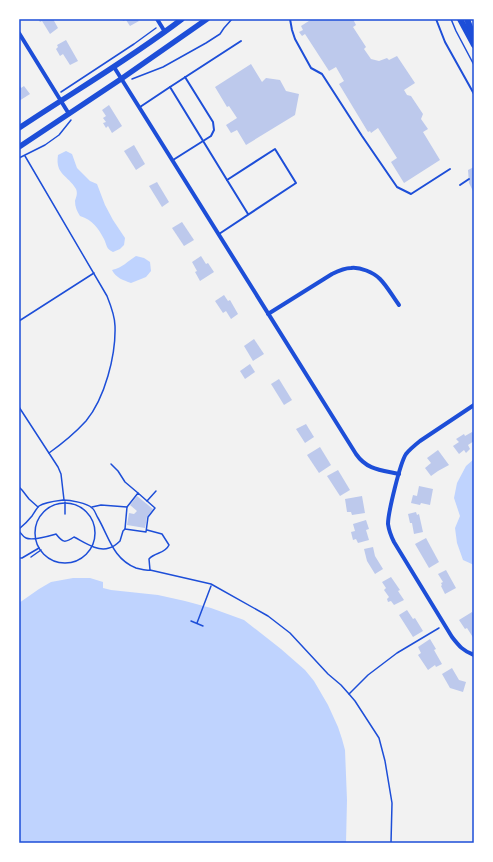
<svg xmlns="http://www.w3.org/2000/svg" width="493" height="862" viewBox="0 0 493 862" font-family="'Open Sans',sans-serif">
	<rect width="100%" height="100%" fill="#f2f2f2"/>
	<g fill="#bfd3fe">
		<path d="M66,151L72,154L77,168L90,181L97,184L105,205L113,220L125,238L124,245L120,249L113,252C106,249 107,245 104,239C98,228 93,220 80,216C77,211 75,207 75,201C76,197 78,194 76,189C68,175 55,175 58,155Z"/>
		<path d="M136,256L144,258L150,262L151,271L146,277L131,283C123,280 116,278 112,270C122,268 128,261 136,256Z"/>
		<path d="M474,459V565L463,560L457,543L455,528L460,516L454,498L457,483L466,466Z"/>
		<path d="M73,578H90L103,582V588L111,590L158,595L185,601L211,608L244,620L281,649L305,670L314,681L328,705L338,727L342,739L345,750L347,800L346,843H19V603L39,589L51,582Z"/>
	</g>
	<g fill="#bdc9ec">
		<path d="M38,19H53L58,28L50,34L42,21L40,22Z"/>
		<path d="M122,19H137L139,21L130,26L126,20L123,21Z"/>
		<path d="M312,19H353L356,25L353,27L366,47L364,49L371,59L379,61L387,58L389,60L397,56L415,83L404,90L407,95L411,96L423,114L421,119L428,129L423,132L440,160L404,183L391,162L397,158L378,128L371,133L370,131L368,132L339,84L344,81L336,67L329,71L305,34L302,36L299,32L303,30L301,26Z"/>
		<path d="M66,40L78,61L70,65L63,54L60,56L56,49L58,47L57,45Z"/>
		<path d="M251,64L262,82L266,78L280,80L286,91L299,94L295,115L246,145L237,130L231,133L226,125L237,118L229,106L227,107L215,87Z"/>
		<path d="M19,84L21,88L24,86L30,94L19,101Z"/>
		<path d="M109,105L122,126L112,133L108,126L106,128L103,123L106,122L103,118L106,116L102,110Z"/>
		<path d="M134,145L145,164L136,170L124,151Z"/>
		<path d="M474,167V193L469,183L468,170Z"/>
		<path d="M157,182L169,202L162,207L149,186Z"/>
		<path d="M182,222L194,240L184,246L172,228Z"/>
		<path d="M201,256L206,264L208,263L214,272L200,281L195,272L197,271L192,262Z"/>
		<path d="M224,295L228,301L230,300L238,314L231,319L226,311L223,313L215,301Z"/>
		<path d="M254,339L264,354L253,361L244,346Z"/>
		<path d="M250,364L255,372L245,379L240,371Z"/>
		<path d="M279,379L292,400L284,405L271,384Z"/>
		<path d="M306,424L314,437L305,443L296,429Z"/>
		<path d="M472,432L474,434V441L468,445L470,449L466,453L464,450L459,454L453,446L459,442L456,439L464,434L465,436Z"/>
		<path d="M320,447L331,465L319,473L307,455Z"/>
		<path d="M438,450L449,465L438,471L431,476L425,468L431,463L427,458Z"/>
		<path d="M338,470L350,490L340,496L327,476Z"/>
		<path d="M419,486L433,489L430,505L421,503L420,505L411,503L413,495L417,496Z"/>
		<path d="M137,496L153,509L147,517L145,528L127,525L129,513L134,514L137,511L130,505Z"/>
		<path d="M362,496L365,513L352,515L351,512H347L345,499Z"/>
		<path d="M416,512L417,515L419,514L423,532L414,534L412,523H410L408,514Z"/>
		<path d="M366,520L369,529L366,530L369,540L358,543L356,539L353,540L351,532L355,531L353,524Z"/>
		<path d="M426,538L439,562L429,568L415,544Z"/>
		<path d="M373,547L375,556L383,569L375,574L367,561L364,549Z"/>
		<path d="M446,570L456,588L445,594L441,586L442,585L441,583L443,582L438,574Z"/>
		<path d="M391,577L400,590L398,591L404,600L394,605L391,601L388,602L387,599L389,597L384,590L386,588L382,582Z"/>
		<path d="M407,610L413,619L415,618L423,631L413,637L399,615Z"/>
		<path d="M472,612L474,615V639L467,628L465,629L459,620Z"/>
		<path d="M430,639L436,649L434,650L442,664L436,667L435,665L428,670L418,655L421,653L418,647Z"/>
		<path d="M452,668L459,680L466,682L463,692L450,688L442,674Z"/>
	</g>
	<g fill="none" stroke-linecap="round" stroke-linejoin="round">
		<g stroke="#1d4ed8" stroke-width="1.5">
			<path d="M451,19L456,31L474,65"/>
			<path d="M132,79L163,67L206,43L220,34L224,28L232,19"/>
			<path d="M61,92L134,44L156,28"/>
			<path d="M25,156L107,296C111,306 115,316 115,326C116,355 105,398 86,421C75,433 63,443 49,453"/>
			<path d="M19,158L45,145L59,135L71,120"/>
			<path d="M19,321L94,273"/>
			<path d="M19,407L58,467L61,474L64,500"/>
			<path d="M111,464L118,471L125,482L138,493"/>
			<path d="M19,487L22,490L29,499L38,507"/>
			<path d="M138,493L155,508L148,517L146,532L125,529L127,507Z"/>
			<path d="M147,501L156,491"/>
			<path d="M65,502V514"/>
			<circle cx="65" cy="533" r="30"/>
			<path d="M92,507L101,505L127,507"/>
			<path d="M19,529C24,525 28,521 32,516C34,513 36,509 39,506C45,502 55,501 63,500C70,500 87,503 92,508C95,510 96,515 98,518C109,537 113,559 136,568C140,569 146,571 150,570L211,584L268,616L290,633L328,674L341,685L349,694L355,701L379,738L385,761L392,803L391,843"/>
			<path d="M147,530L162,534L169,545C165,554 155,552 149,559L150,570"/>
			<path d="M19,531C21,533 23,537 26,538C32,541 49,536 56,534C63,543 65,543 74,537C84,542 97,552 109,548C113,547 117,544 120,541L123,531L125,529"/>
			<path d="M31,557L41,550"/>
			<path d="M19,558H22L39,548"/>
			<path d="M191,621L203,626"/>
			<path d="M197,623L211,586"/>
			<path d="M349,694L368,675L397,653L439,628"/>
		</g>
		<g stroke="#1d4ed8" stroke-width="2">
			<path d="M290,19L292,30L295,39L311,68L322,74L362,136L397,187L411,194L450,169"/>
			<path d="M436,19L445,42L474,94"/>
			<path d="M140,107L170,87"/>
			<path d="M173,160L211,136L214,130L213,122L185,77"/>
			<path d="M227,180L170,87L241,41"/>
			<path d="M460,185L469,179"/>
			<path d="M219,234L296,183L275,149L227,180L248,214"/>
		</g>
		<g stroke="#1d4ed8" stroke-width="4">
			<path d="M157,19L165,32"/>
			<path d="M19,33L69,114"/>
			<path d="M114,67L356,454C367,470 381,470 399,474"/>
			<path d="M268,314L332,274C338,271 344,268 351,268C360,267 373,272 380,279C387,286 393,297 399,305"/>
			<path d="M474,405L420,441C415,445 410,449 406,454C400,463 388,513 388,524C389,531 391,536 394,542L452,637C459,646 463,651 474,655"/>
		</g>
		<g stroke="#1d4ed8" stroke-width="5.5">
			<path d="M19,128C73,92 130,59 182,19"/>
			<path d="M19,147L121,79L207,19"/>
		</g>
		<g stroke="#1d4ed8" stroke-width="6">
			<path d="M460,19L474,45"/>
			<path d="M467,19L474,38"/>
		</g>
	</g>
	<rect width="493" height="862" fill="none" stroke="#ffffff" stroke-width="40"/>
	<rect x="20" y="20" width="453" height="822" fill="none" stroke="#1d4ed8" stroke-width="1.5"/>
</svg>
